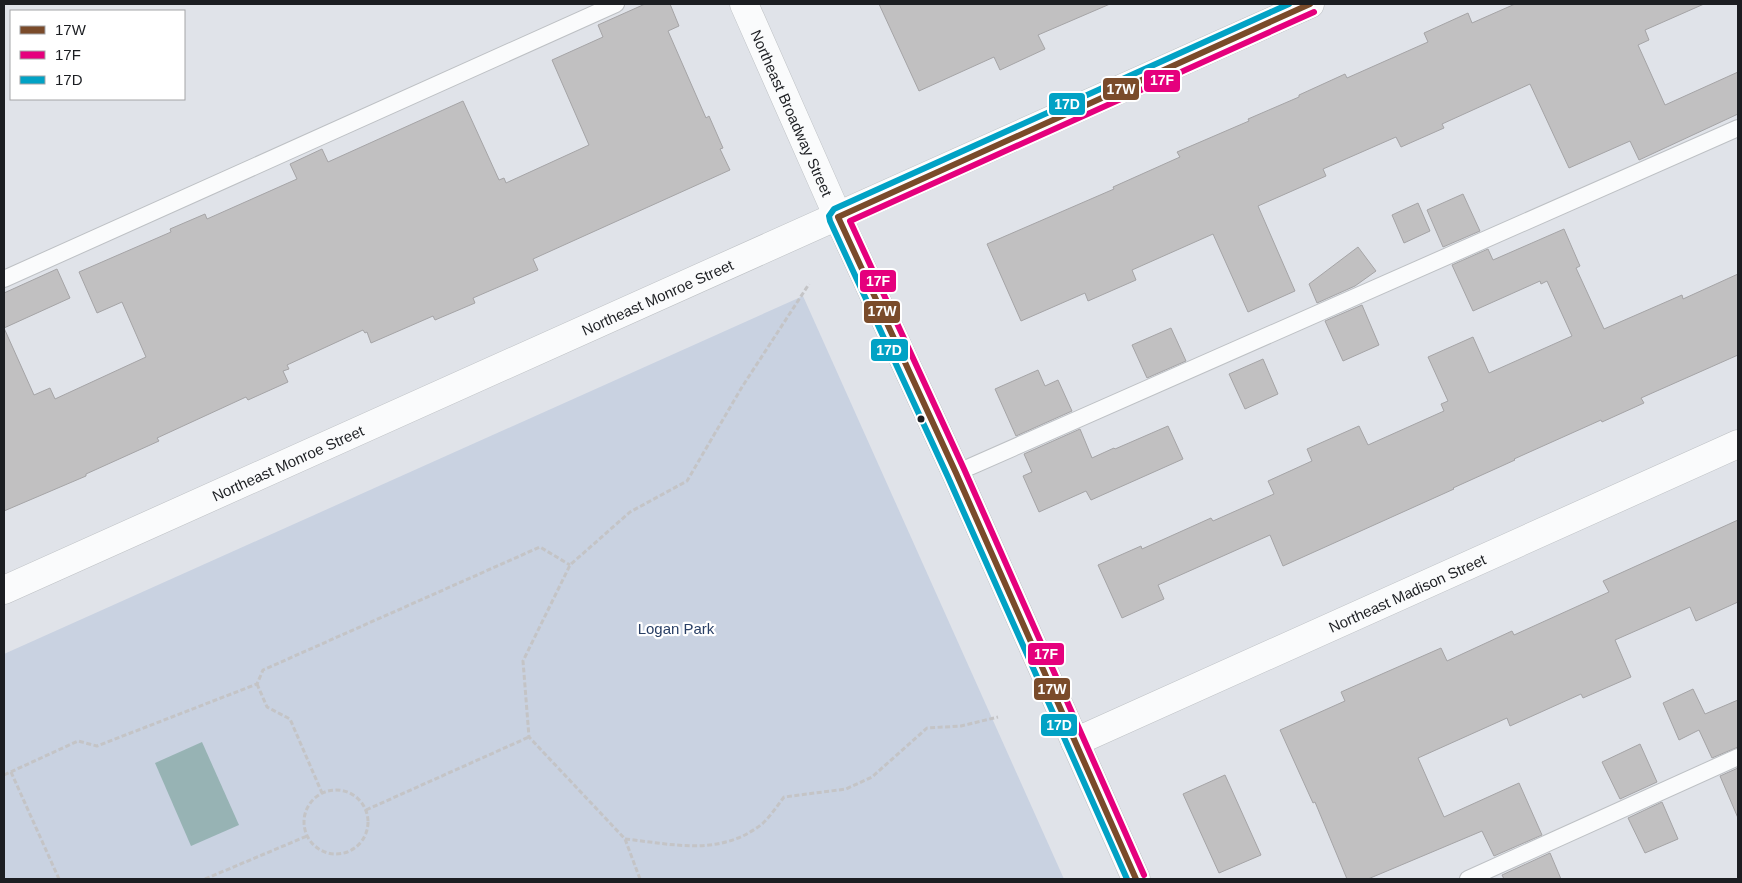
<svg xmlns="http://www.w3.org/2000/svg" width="1742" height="883" viewBox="0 0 1742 883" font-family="Helvetica,sans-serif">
	<rect width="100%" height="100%" fill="#e0e3e9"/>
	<path fill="#c9d2e1" d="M803,296L1064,879H4V654Z"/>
	<path fill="#97b3b4" d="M202,742L239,825L191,846L155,763Z"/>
	<g fill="#c1c0c1" stroke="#a5a4a6">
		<path d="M645,4H670L679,26L668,31L706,118L709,116L723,148L720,149L730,170L533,259L538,270L473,298L475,303L435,320L433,316L371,343L367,332L365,333L363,330L287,365L289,369L283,371L288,382L248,400L246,397L157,438L159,441L86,474V476L4,511V328L34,395L50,388L55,399L146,357L122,302L97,313L79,272L171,232L170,229L205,214L207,219L297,179L290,164L322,149L328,162L463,101L499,180L504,178L506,183L589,145L552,60L603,37L598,25Z"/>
		<path d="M879,4H1110L1038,35L1045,49L1000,70L994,57L919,91Z"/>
		<path d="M1515,4H1704L1645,30L1649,40L1638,45L1665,105L1738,72V114L1639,160L1630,141L1569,168L1530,84L1442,124L1444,128L1401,147L1396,137L1323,169L1326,176L1258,206L1295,291L1248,312L1213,234L1132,270L1136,280L1088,301L1085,293L1021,321L987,244L1114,189L1113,187L1180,157L1177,152L1249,121L1248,119L1299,97V95L1345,74L1347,78L1428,42L1424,33L1468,13L1472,23Z"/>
		<path d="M1463,194L1480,231L1443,247L1427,210Z"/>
		<path d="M1418,203L1430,231L1404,243L1392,215Z"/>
		<path d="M1564,229L1580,266L1576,268L1604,329L1682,295L1683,299L1738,274V355L1641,398L1644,403L1602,422L1601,420L1514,459L1515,460L1453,488L1454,489L1283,566L1270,535L1158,585L1164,599L1122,618L1098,565L1141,546L1142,549L1211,518L1213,521L1274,494L1268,481L1312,461L1307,449L1359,426L1368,445L1444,411L1441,404L1448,401L1428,357L1473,337L1489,373L1572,336L1547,281L1541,284L1540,281L1473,311L1452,265L1488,249L1493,260Z"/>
		<path d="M1358,247L1376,271L1355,286L1317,303L1309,284Z"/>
		<path d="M57,269L70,298L4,328V293Z"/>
		<path d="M1362,305L1379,345L1343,361L1325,321Z"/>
		<path d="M1171,328L1186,361L1147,378L1132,345Z"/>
		<path d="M1263,359L1278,394L1245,409L1229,374Z"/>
		<path d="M1038,370L1045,386L1058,380L1072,411L1016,436L995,389Z"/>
		<path d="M1168,426L1183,459L1091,500L1086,491L1039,512L1023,476L1032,472L1024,454L1080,429L1092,458L1114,448L1115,449Z"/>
		<path d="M1738,520V602L1696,621L1690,607L1615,640L1631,677L1583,698L1581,694L1510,726L1507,718L1418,758L1444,817L1519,783L1542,835L1494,856L1482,831L1368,879H1347L1315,802L1313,803L1280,730L1345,701L1341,692L1441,648L1447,661L1512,631L1514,635L1609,592L1603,581Z"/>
		<path d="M1693,689L1705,714L1738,700V747L1712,758L1699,730L1679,740L1663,703Z"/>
		<path d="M1640,744L1657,782L1620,799L1602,762Z"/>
		<path d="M1738,768V818L1720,776Z"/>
		<path d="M1225,775L1261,855L1219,873L1183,794Z"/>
		<path d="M1662,802L1678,839L1645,853L1628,818Z"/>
		<path d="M1550,853L1561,879H1504L1502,875Z"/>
	</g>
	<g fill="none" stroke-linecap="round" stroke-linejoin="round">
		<defs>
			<g id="lane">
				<path d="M4,279L616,4"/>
				<path d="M956,473L1738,128"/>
				<path d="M1468,879L1738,757"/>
			</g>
			<g id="street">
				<path id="s1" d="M1075,742L1738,444"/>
			</g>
			<g id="secondary">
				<path id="s2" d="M744,4L838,217L956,473L1136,879"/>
				<path id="s3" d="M4,590L1310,4"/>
			</g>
		</defs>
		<use href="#lane" stroke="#bdc0c4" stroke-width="18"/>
		<use href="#street" stroke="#bdc0c4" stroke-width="29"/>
		<use href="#secondary" stroke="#bdc0c4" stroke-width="29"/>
		<g stroke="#c4c4c6" stroke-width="3" stroke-dasharray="5 2.5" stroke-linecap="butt">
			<path d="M257,684L267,707L290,719L322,793"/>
			<path d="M11,772L59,879"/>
			<path d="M4,775L78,741L97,746L257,684L263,670L540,547L570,565"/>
			<circle cx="336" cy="822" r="32"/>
			<path d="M366,810L529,737"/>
			<path d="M625,839C673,844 720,857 762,824C770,817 777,806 784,797L846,789L872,777L927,728L961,726L998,717"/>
			<path d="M205,879L307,836"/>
			<path d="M640,879L625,839L529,737L523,661L570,565L630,512L687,481L742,387L809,284"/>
		</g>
		<use href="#lane" stroke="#fafbfc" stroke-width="16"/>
		<use href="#street" stroke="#fafbfc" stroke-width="28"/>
		<use href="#secondary" stroke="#fafbfc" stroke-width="28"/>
		<defs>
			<path id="bus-1" d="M1136,879L956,473L838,217L1310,4"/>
			<path id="bus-2" d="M1144,875L964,469L850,221L1314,12"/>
			<path id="bus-3" d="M1127,879L948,477L830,221L829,216L834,209L1289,4"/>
		</defs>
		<use href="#bus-1" stroke="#fff" stroke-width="10"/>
		<use href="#bus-2" stroke="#fff" stroke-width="10"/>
		<use href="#bus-3" stroke="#fff" stroke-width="10"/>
		<use href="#bus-1" stroke="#7a4b2a" stroke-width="6"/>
		<use href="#bus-2" stroke="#e5007d" stroke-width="6"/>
		<use href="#bus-3" stroke="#01a2c5" stroke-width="6"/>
	</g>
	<circle fill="#1c1e22" stroke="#fff" stroke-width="2" cx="921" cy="419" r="4.5"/>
	<g text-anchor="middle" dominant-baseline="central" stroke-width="4.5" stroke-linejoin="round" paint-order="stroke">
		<g font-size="15" fill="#1c1e22" stroke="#fff">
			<text stroke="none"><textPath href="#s2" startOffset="119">Northeast Broadway Street</textPath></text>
			<text stroke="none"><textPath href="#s3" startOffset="716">Northeast Monroe Street</textPath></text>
			<text stroke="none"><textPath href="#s3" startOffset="311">Northeast Monroe Street</textPath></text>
			<text stroke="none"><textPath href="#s1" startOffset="364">Northeast Madison Street</textPath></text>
		</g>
		<g font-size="15" fill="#293f65" stroke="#fff">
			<text x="676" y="628">Logan Park</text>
		</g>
	</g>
	<g stroke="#fff" stroke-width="2">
		<rect x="1143" y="69" width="38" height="24" rx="5" fill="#e5007d"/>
		<rect x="1102" y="77" width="38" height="24" rx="5" fill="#7a4b2a"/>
		<rect x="1048" y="92" width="38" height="24" rx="5" fill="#01a2c5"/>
		<rect x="859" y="269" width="38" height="24" rx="5" fill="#e5007d"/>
		<rect x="863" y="300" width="38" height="24" rx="5" fill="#7a4b2a"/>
		<rect x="870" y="338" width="39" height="24" rx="5" fill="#01a2c5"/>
		<rect x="1027" y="642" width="38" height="24" rx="5" fill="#e5007d"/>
		<rect x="1033" y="677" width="38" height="24" rx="5" fill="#7a4b2a"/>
		<rect x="1040" y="713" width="38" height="24" rx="5" fill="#01a2c5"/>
	</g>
	<g font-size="14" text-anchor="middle" font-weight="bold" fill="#fff">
		<text x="1162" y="85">17F</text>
		<text x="1121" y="94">17W</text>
		<text x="1067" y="109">17D</text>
		<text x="878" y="286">17F</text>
		<text x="882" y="316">17W</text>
		<text x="889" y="355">17D</text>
		<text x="1046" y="659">17F</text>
		<text x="1052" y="694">17W</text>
		<text x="1059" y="730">17D</text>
	</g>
	<rect width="1742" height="883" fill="none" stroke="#1c1e22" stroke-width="10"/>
	<rect x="10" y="10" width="175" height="90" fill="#ffffff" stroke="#a4a5a7"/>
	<rect x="20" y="26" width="25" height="8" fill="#7a4b2a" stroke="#a4a5a7"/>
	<text x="55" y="35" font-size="15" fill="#1c1e22">17W</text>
	<rect x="20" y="51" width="25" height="8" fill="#e5007d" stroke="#a4a5a7"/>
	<text x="55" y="60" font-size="15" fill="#1c1e22">17F</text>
	<rect x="20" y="76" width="25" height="8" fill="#01a2c5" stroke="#a4a5a7"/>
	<text x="55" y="85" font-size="15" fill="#1c1e22">17D</text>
</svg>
